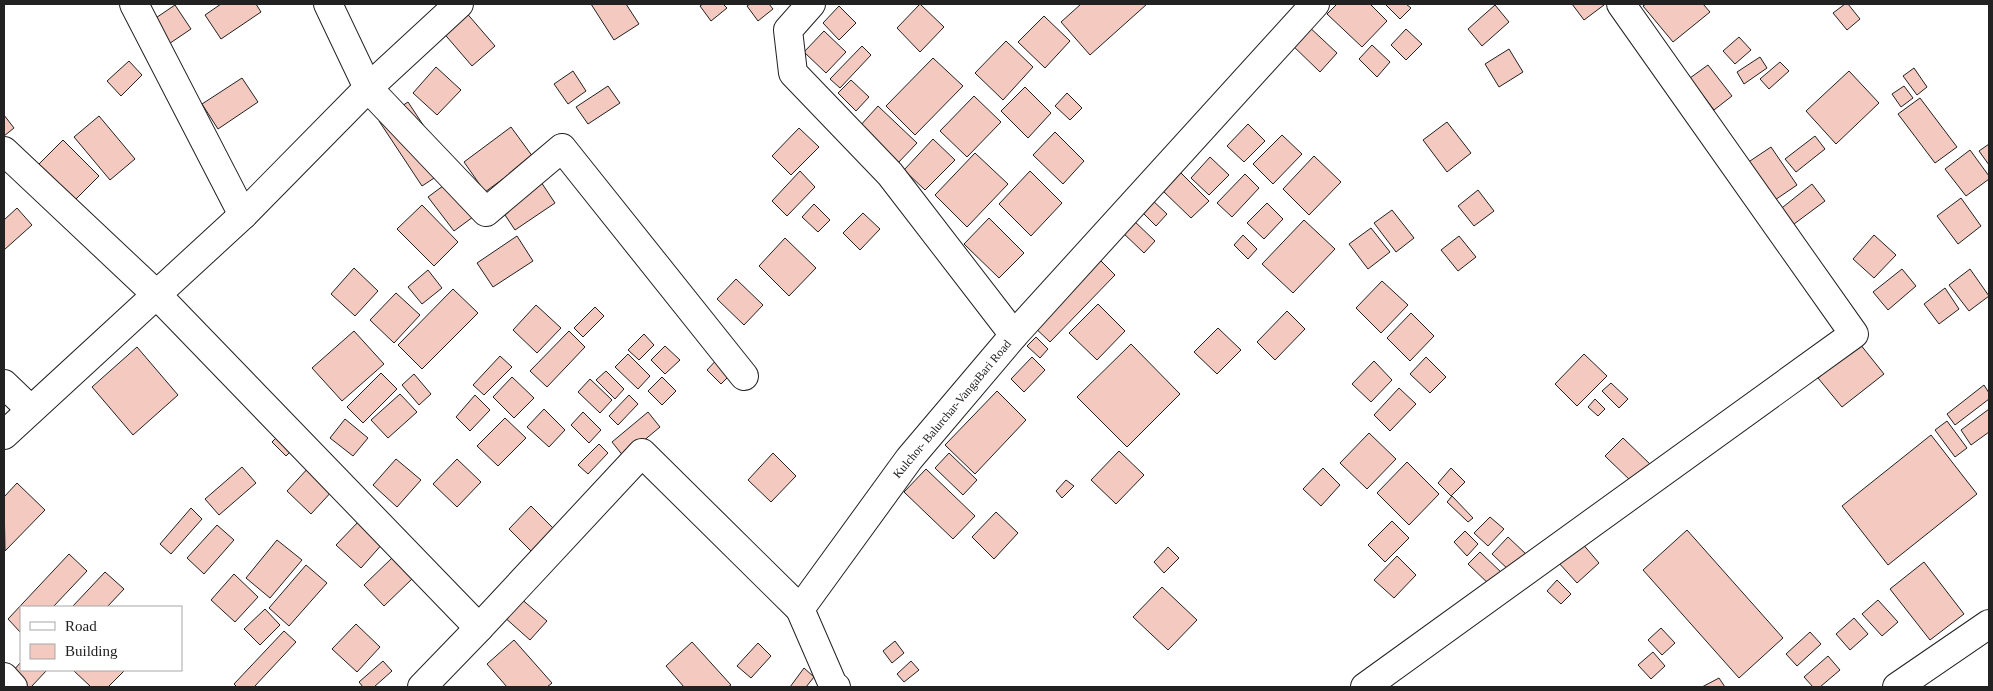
<svg xmlns="http://www.w3.org/2000/svg" width="1993" height="691" viewBox="0 0 1993 691" font-family="'Times New Roman',serif">
	<rect width="100%" height="100%" fill="#fff"/>
	<g fill="#f3c9c0" stroke="#222">
		<path d="M221,4H256L261,12L221,39L205,15Z"/>
		<path d="M591,4H626L639,24L614,40Z"/>
		<path d="M703,4H723L727,8L711,21L700,6Z"/>
		<path d="M750,4H769L773,9L758,21L747,6Z"/>
		<path d="M920,4L944,27L920,52L897,28Z"/>
		<path d="M1081,4H1147L1090,55L1061,22Z"/>
		<path d="M1337,4H1370L1387,21L1362,47L1327,14Z"/>
		<path d="M1385,4H1406L1411,8L1400,19Z"/>
		<path d="M1572,4H1603L1604,5L1584,20Z"/>
		<path d="M1646,4H1703L1710,12L1673,42L1643,6Z"/>
		<path d="M1845,4H1848L1860,19L1847,30L1833,13Z"/>
		<path d="M175,5L191,29L151,56L135,32Z"/>
		<path d="M1495,5L1509,22L1482,46L1468,29Z"/>
		<path d="M839,6L856,23L839,40L823,23Z"/>
		<path d="M464,10L495,46L472,66L441,30Z"/>
		<path d="M1044,16L1070,41L1045,68L1018,42Z"/>
		<path d="M1306,24L1337,53L1320,72L1289,42Z"/>
		<path d="M1406,29L1422,44L1406,60L1391,45Z"/>
		<path d="M824,31L846,52L826,73L804,52Z"/>
		<path d="M1739,37L1751,50L1735,64L1723,51Z"/>
		<path d="M1006,41L1033,67L1003,100L975,73Z"/>
		<path d="M1372,45L1390,62L1377,77L1359,59Z"/>
		<path d="M862,46L871,55L840,88L830,79Z"/>
		<path d="M1509,49L1523,72L1499,87L1485,64Z"/>
		<path d="M1760,57L1767,68L1744,84L1737,72Z"/>
		<path d="M933,58L963,86L915,135L886,106Z"/>
		<path d="M129,61L142,75L121,96L107,81Z"/>
		<path d="M1780,62L1789,71L1769,89L1760,79Z"/>
		<path d="M1708,65L1732,96L1714,110L1690,78Z"/>
		<path d="M436,67L461,90L437,115L413,93Z"/>
		<path d="M1914,68L1927,87L1917,95L1903,76Z"/>
		<path d="M573,71L586,91L568,104L554,84Z"/>
		<path d="M1849,71L1879,103L1836,144L1806,111Z"/>
		<path d="M242,78L258,102L218,129L202,104Z"/>
		<path d="M851,80L869,97L856,111L838,93Z"/>
		<path d="M608,86L620,103L588,124L576,107Z"/>
		<path d="M1904,86L1913,98L1901,107L1892,94Z"/>
		<path d="M1025,87L1051,113L1028,138L1001,111Z"/>
		<path d="M1067,93L1082,108L1070,120L1055,106Z"/>
		<path d="M974,96L1001,122L967,157L940,131Z"/>
		<path d="M1920,98L1957,147L1935,163L1898,114Z"/>
		<path d="M408,102L451,167L422,186L379,121Z"/>
		<path d="M878,106L917,143L897,164L859,127Z"/>
		<path d="M4,115L14,128L4,136Z"/>
		<path d="M99,116L135,159L110,180L74,137Z"/>
		<path d="M1447,122L1471,153L1447,172L1423,140Z"/>
		<path d="M1248,124L1265,141L1244,162L1227,146Z"/>
		<path d="M511,127L533,157L485,192L464,162Z"/>
		<path d="M799,128L819,147L791,175L772,156Z"/>
		<path d="M1055,132L1084,161L1063,184L1033,155Z"/>
		<path d="M1282,135L1302,154L1273,184L1253,164Z"/>
		<path d="M1815,136L1825,149L1796,172L1785,159Z"/>
		<path d="M933,139L955,160L925,190L904,170Z"/>
		<path d="M63,140L99,176L56,219L20,183Z"/>
		<path d="M1989,144V165L1979,151Z"/>
		<path d="M1771,147L1797,185L1772,202L1747,163Z"/>
		<path d="M1970,150L1989,176V179L1966,196L1945,169Z"/>
		<path d="M975,153L1008,184L967,227L935,195Z"/>
		<path d="M1314,156L1341,182L1309,215L1283,189Z"/>
		<path d="M1210,157L1229,175L1209,195L1191,178Z"/>
		<path d="M800,171L815,187L787,216L772,201Z"/>
		<path d="M1030,171L1062,203L1031,236L999,204Z"/>
		<path d="M1180,172L1209,201L1191,218L1162,190Z"/>
		<path d="M1245,174L1259,188L1232,217L1217,203Z"/>
		<path d="M539,179L555,203L515,230L499,206Z"/>
		<path d="M447,183L473,217L454,231L428,197Z"/>
		<path d="M1812,184L1825,201L1790,227L1778,211Z"/>
		<path d="M1478,190L1494,211L1474,226L1458,206Z"/>
		<path d="M1961,198L1981,226L1958,244L1937,216Z"/>
		<path d="M1151,199L1167,214L1156,226L1140,210Z"/>
		<path d="M1267,203L1283,219L1264,239L1247,223Z"/>
		<path d="M814,204L830,220L818,232L802,217Z"/>
		<path d="M422,205L458,242L434,266L397,229Z"/>
		<path d="M17,208L32,225L4,250V220Z"/>
		<path d="M1392,210L1414,238L1396,252L1374,223Z"/>
		<path d="M863,213L880,229L860,250L843,233Z"/>
		<path d="M989,218L1024,253L999,278L964,244Z"/>
		<path d="M1132,219L1155,241L1144,253L1121,231Z"/>
		<path d="M1304,220L1335,249L1293,293L1262,264Z"/>
		<path d="M1371,228L1390,252L1368,269L1349,244Z"/>
		<path d="M1243,235L1257,249L1248,259L1234,245Z"/>
		<path d="M1874,235L1896,255L1874,278L1853,259Z"/>
		<path d="M517,236L533,261L493,287L477,263Z"/>
		<path d="M1459,236L1476,257L1458,271L1441,250Z"/>
		<path d="M785,238L816,268L789,296L759,266Z"/>
		<path d="M1095,255L1115,275L1050,342L1030,323Z"/>
		<path d="M354,268L378,291L355,316L331,294Z"/>
		<path d="M1902,269L1916,286L1888,310L1873,292Z"/>
		<path d="M1970,269L1989,296L1969,311L1949,285Z"/>
		<path d="M428,270L442,288L422,304L408,287Z"/>
		<path d="M736,279L763,305L744,325L717,299Z"/>
		<path d="M1382,281L1408,305L1381,333L1356,308Z"/>
		<path d="M1945,288L1959,309L1939,324L1924,304Z"/>
		<path d="M453,289L478,313L422,369L398,345Z"/>
		<path d="M396,293L420,315L394,343L370,320Z"/>
		<path d="M1098,304L1125,331L1097,360L1069,333Z"/>
		<path d="M536,305L561,328L537,353L513,330Z"/>
		<path d="M595,307L604,316L583,337L574,328Z"/>
		<path d="M1287,311L1305,329L1275,360L1257,342Z"/>
		<path d="M1411,313L1434,336L1410,361L1387,338Z"/>
		<path d="M1218,328L1241,350L1217,374L1194,352Z"/>
		<path d="M354,331L384,364L342,401L312,368Z"/>
		<path d="M569,331L585,347L547,387L530,371Z"/>
		<path d="M644,334L654,345L639,360L628,350Z"/>
		<path d="M1036,337L1048,349L1040,358L1027,346Z"/>
		<path d="M1131,344L1180,394L1127,447L1077,397Z"/>
		<path d="M1860,344L1884,374L1842,407L1818,378Z"/>
		<path d="M665,346L680,360L665,374L651,360Z"/>
		<path d="M137,347L178,395L133,435L92,387Z"/>
		<path d="M628,354L650,376L638,389L615,367Z"/>
		<path d="M1584,354L1607,376L1577,406L1555,384Z"/>
		<path d="M721,355L735,370L721,384L707,370Z"/>
		<path d="M500,356L512,367L484,395L473,385Z"/>
		<path d="M1032,357L1045,370L1024,392L1011,379Z"/>
		<path d="M1426,357L1446,377L1430,393L1410,374Z"/>
		<path d="M1374,361L1392,380L1371,402L1352,384Z"/>
		<path d="M606,371L624,389L615,399L596,380Z"/>
		<path d="M381,373L397,389L363,423L347,407Z"/>
		<path d="M414,374L431,394L419,405L402,385Z"/>
		<path d="M512,377L534,398L514,418L493,397Z"/>
		<path d="M662,377L676,391L662,405L648,391Z"/>
		<path d="M590,379L612,400L600,413L578,392Z"/>
		<path d="M1611,383L1628,399L1619,408L1602,391Z"/>
		<path d="M1984,385L1989,393V399L1955,425L1947,414Z"/>
		<path d="M1399,388L1416,404L1390,431L1374,415Z"/>
		<path d="M997,391L1026,420L975,474L945,445Z"/>
		<path d="M400,394L417,412L388,438L371,420Z"/>
		<path d="M475,395L490,410L470,431L456,417Z"/>
		<path d="M629,395L638,404L618,425L609,416Z"/>
		<path d="M1595,399L1605,409L1598,416L1588,407Z"/>
		<path d="M544,409L565,430L549,447L527,427Z"/>
		<path d="M1989,409V432L1971,445L1961,430Z"/>
		<path d="M583,412L601,430L589,443L571,425Z"/>
		<path d="M648,412L660,427L624,457L612,442Z"/>
		<path d="M505,418L526,438L498,466L477,446Z"/>
		<path d="M345,419L368,438L353,456L330,438Z"/>
		<path d="M1947,421L1967,448L1955,457L1935,430Z"/>
		<path d="M291,423L305,437L286,456L272,442Z"/>
		<path d="M1369,433L1396,459L1367,489L1340,463Z"/>
		<path d="M1931,435L1977,494L1888,565L1842,506Z"/>
		<path d="M1623,438L1651,465L1633,483L1605,456Z"/>
		<path d="M599,444L608,453L588,474L578,465Z"/>
		<path d="M1119,451L1144,475L1116,504L1091,480Z"/>
		<path d="M773,453L796,476L771,502L748,480Z"/>
		<path d="M949,453L977,480L963,495L935,468Z"/>
		<path d="M396,459L421,480L397,507L373,485Z"/>
		<path d="M457,459L481,482L457,507L433,484Z"/>
		<path d="M1407,462L1439,494L1409,525L1377,493Z"/>
		<path d="M310,466L334,489L311,514L287,491Z"/>
		<path d="M242,467L256,483L219,515L205,499Z"/>
		<path d="M1323,468L1340,485L1321,506L1303,489Z"/>
		<path d="M1451,468L1465,482L1451,496L1438,483Z"/>
		<path d="M926,469L975,516L953,539L904,492Z"/>
		<path d="M1066,480L1074,486L1062,498L1056,491Z"/>
		<path d="M17,483L45,510L5,551L4,497Z"/>
		<path d="M1452,496L1473,518L1468,522L1447,502Z"/>
		<path d="M531,506L557,532L535,555L509,529Z"/>
		<path d="M191,508L202,519L171,554L160,544Z"/>
		<path d="M996,512L1018,533L994,559L972,537Z"/>
		<path d="M1490,517L1504,529L1488,546L1474,533Z"/>
		<path d="M360,520L384,542L361,568L336,545Z"/>
		<path d="M1392,521L1409,538L1385,562L1368,545Z"/>
		<path d="M217,525L234,540L204,574L187,558Z"/>
		<path d="M1687,530L1783,638L1739,678L1643,570Z"/>
		<path d="M1465,531L1478,544L1467,556L1454,542Z"/>
		<path d="M1508,537L1527,555L1511,572L1492,554Z"/>
		<path d="M277,540L302,560L270,598L246,578Z"/>
		<path d="M1581,542L1599,563L1577,583L1558,562Z"/>
		<path d="M1168,547L1179,558L1164,573L1154,562Z"/>
		<path d="M1480,552L1504,575L1492,587L1468,564Z"/>
		<path d="M69,554L87,571L53,607H21V633L8,619Z"/>
		<path d="M1397,556L1416,575L1394,598L1374,580Z"/>
		<path d="M392,558L412,579L384,606L364,585Z"/>
		<path d="M1924,562L1964,614L1930,640L1890,589Z"/>
		<path d="M306,565L327,583L289,626L269,608Z"/>
		<path d="M105,572L124,589L107,607H72Z"/>
		<path d="M234,574L258,597L235,622L211,600Z"/>
		<path d="M1557,580L1571,594L1561,604L1547,591Z"/>
		<path d="M1162,587L1197,620L1168,650L1133,617Z"/>
		<path d="M519,597L547,621L530,640L503,616Z"/>
		<path d="M1878,600L1898,622L1882,636L1862,614Z"/>
		<path d="M265,609L280,625L260,645L244,629Z"/>
		<path d="M1854,618L1868,634L1850,650L1836,634Z"/>
		<path d="M356,624L380,647L357,672L332,649Z"/>
		<path d="M1661,628L1675,643L1662,655L1648,640Z"/>
		<path d="M284,631L296,642L254,687H237L234,684Z"/>
		<path d="M1810,632L1821,644L1797,666L1786,654Z"/>
		<path d="M514,640L552,683L547,687H507L487,664Z"/>
		<path d="M895,641L904,653L892,663L883,651Z"/>
		<path d="M692,642L731,685L728,687H684L666,666Z"/>
		<path d="M758,643L771,656L751,678L737,666Z"/>
		<path d="M1653,652L1665,666L1651,679L1638,665Z"/>
		<path d="M1828,656L1840,670L1820,687H1813L1804,677Z"/>
		<path d="M383,661L392,671L374,687H363L359,682Z"/>
		<path d="M911,661L919,670L904,682L897,674Z"/>
		<path d="M21,662V670H47L31,687H4V681Z"/>
		<path d="M804,668L814,677L806,687H790Z"/>
		<path d="M73,670H125L108,687H91Z"/>
		<path d="M1719,678L1725,687H1702Z"/>
	</g>
	<g fill="none" stroke-linecap="round" stroke-linejoin="round">
		<defs>
			<g id="minor">
				<path d="M134,4L243,215"/>
				<path d="M328,4L368,88L486,212L562,148L744,376"/>
				<path d="M811,4L788,30L793,73L890,174L1014,335L909,459L800,609L833,685L836,687"/>
				<path d="M4,151L157,295L479,628L642,453L800,609"/>
				<path d="M1014,335L1315,4"/>
				<path d="M4,384L30,409"/>
				<path d="M4,435L243,215L368,88L459,4"/>
				<path d="M4,677L13,687"/>
				<path d="M422,687L479,628"/>
				<path d="M1365,687L1854,334L1621,4"/>
				<path d="M1897,687L1989,624"/>
			</g>
		</defs>
		<use href="#minor" stroke="#222" stroke-width="30"/>
		<use href="#minor" stroke="#fff" stroke-width="28"/>
	</g>
	<g text-anchor="middle" dominant-baseline="central" stroke-width="4" stroke-linejoin="round" paint-order="stroke">
		<g font-size="12" fill="#222" stroke="#fff">
			<text transform="translate(952 409) rotate(-50)">Kulchor- Balurchar-VangaBari Road</text>
		</g>
	</g>
	<rect width="1993" height="691" fill="none" stroke="#222222" stroke-width="10"/>
	<rect x="20" y="606" width="162" height="65" fill="#ffffff" stroke="#a7a7a7"/>
	<rect x="30" y="622" width="25" height="8" fill="#ffffff" stroke="#a7a7a7"/>
	<text x="65" y="631" font-size="15" fill="#222222">Road</text>
	<rect x="30" y="644" width="25" height="15" fill="#f3c9c0" stroke="#a7a7a7"/>
	<text x="65" y="656" font-size="15" fill="#222222">Building</text>
</svg>
